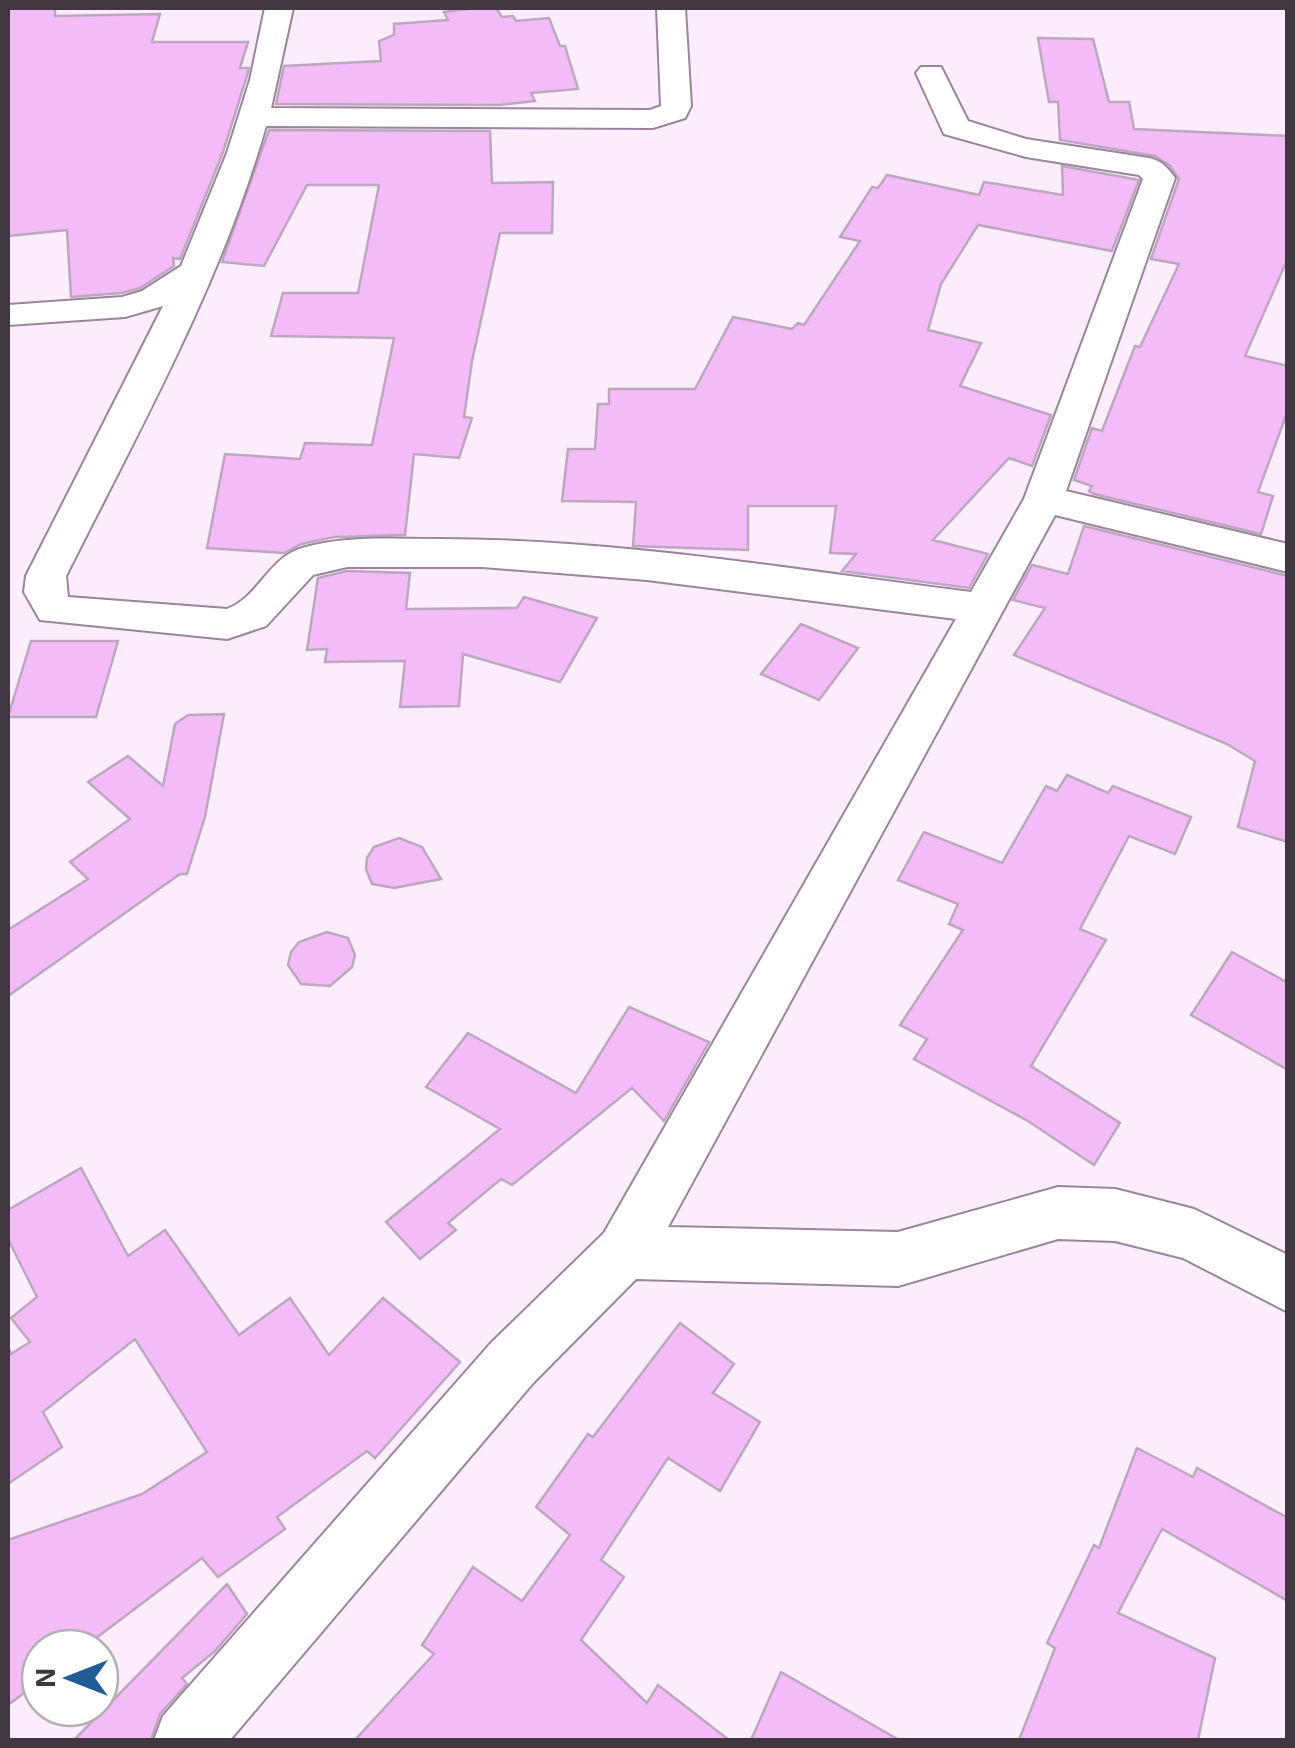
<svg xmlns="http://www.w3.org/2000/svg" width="1295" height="1748" viewBox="0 0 1295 1748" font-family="'Exo 2',sans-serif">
	<rect width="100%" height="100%" fill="#fbedfc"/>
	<g fill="#f3bcf9" stroke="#bda7bf" stroke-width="2.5">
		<path d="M8,8H55V16L160,14L152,42H248L240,68H249L246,79L223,152L180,259L173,258L174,266L140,288L121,293L71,297L67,230L8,236Z"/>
		<path d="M475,8H496L502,17L513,16L516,21L549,18L560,46H565L578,89L531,93L535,101L499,105L276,104L284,66L381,61L379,41L394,35V24L448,20L444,12Z"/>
		<path d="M1038,38L1093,39L1109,102H1129L1134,129L1288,136V258L1245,356L1288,366V410L1258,492L1273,496L1261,534L1094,494L1089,491L1092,486L1074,480L1092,428L1102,431L1135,346L1140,347L1179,264L1151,259L1179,179L1169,165L1155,156L1060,140L1058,102H1049Z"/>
		<path d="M269,130L490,131L492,183L553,182L552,233H500L472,361L464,417L472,418L459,458L414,454L405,535L335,537L301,544L284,553L207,548L225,454L300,459L305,443L372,445L394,338L271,336L283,293H358L379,185H307L264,266L222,262Z"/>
		<path d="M1062,166L1139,180L1112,251L978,225L941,284L928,330L981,343L960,386L1051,415L1032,466L1009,458L933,540L988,554L969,588L842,571L856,554L830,553L836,506H748V550L633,546L636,502L562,501L568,449H595L598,404H609V389H695L733,317L792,329L798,323L804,325L860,241L840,237L872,187L878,188L887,175L979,195L984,182L1063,195Z"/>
		<path d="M1084,526L1288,576V842L1238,827L1255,761L1227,744L1014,655L1045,608L1013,600L1032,565L1068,574Z"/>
		<path d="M347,571L410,573L406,609L517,608L524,597L597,618L560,682L463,654L459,706L400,707L405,661L325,662L327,649L307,650L318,578Z"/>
		<path d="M801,624L858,648L819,700L761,674Z"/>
		<path d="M31,641H118L96,717H8Z"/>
		<path d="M224,714L205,817L187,874H180L8,996V930L88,879L70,862L130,819L88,782L128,756L163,786L175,724L188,715Z"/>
		<path d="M1067,775L1108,793L1113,786L1191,817L1175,854L1129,836L1080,929L1106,940L1031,1066L1120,1123L1094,1165L1028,1121L914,1059L927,1039L900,1025L963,930L949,924L958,904L898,880L924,832L1002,863L1046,786L1057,791Z"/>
		<path d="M399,838L422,847L441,879L394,888L372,884L366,869L367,858L374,847Z"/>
		<path d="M327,932L348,938L355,955L352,967L330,986L301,984L288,965L291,952L299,942Z"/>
		<path d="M1232,952L1288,983V1070L1191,1015Z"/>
		<path d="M629,1007L709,1042L664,1121L632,1088L512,1185L501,1179L448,1223L456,1230L420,1259L386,1222L500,1129L426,1087L468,1033L576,1093Z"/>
		<path d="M81,1168L128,1256L165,1230L239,1335L290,1298L329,1355L383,1298L460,1362L375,1458L367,1451L277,1517L285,1529L218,1577L202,1558L83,1648H40V1681L8,1705V1540L142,1494L207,1452L135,1339L43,1412L62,1447L8,1484V1346L11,1354L30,1342L11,1318L37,1297L8,1239V1210Z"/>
		<path d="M680,1323L734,1364L713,1393L760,1422L720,1491L668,1458L601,1560L624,1577L581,1640L647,1703L658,1685L729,1740H355L434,1654L422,1645L473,1567L522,1601L570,1535L536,1507L588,1434L593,1437Z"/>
		<path d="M1137,1448L1193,1477L1197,1468L1288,1518V1601L1162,1529L1118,1613L1215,1658L1198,1740H1019L1055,1648L1047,1643L1094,1545L1099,1548Z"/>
		<path d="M227,1584L247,1614L215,1651L182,1678L187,1684L160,1714L151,1740H74Z"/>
		<path d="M781,1672L899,1740H751Z"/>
	</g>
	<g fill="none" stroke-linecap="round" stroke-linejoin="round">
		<defs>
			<path id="minor" d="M265,8H293L271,108L650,110L661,106L657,8H685L691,106L685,118L653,128L266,126C221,284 139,430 66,576L68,597L227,609C259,597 267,559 302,548C346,535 393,539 439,539C617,539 795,570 971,592L1024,499L1143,179L1139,175L1026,157L944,134L916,73L921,67H941L968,121L1026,139L1149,158C1162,161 1167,167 1175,178L1066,491L1288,544V572L1055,515L668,1227L898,1232L1058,1187L1115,1189L1194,1209L1288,1255V1312L1183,1258L1115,1241L1058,1239L898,1286L636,1279L533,1383L230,1740H154L163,1716L491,1343L604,1233L956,619L647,580L483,567H347L313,575L266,626L227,639L40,620L24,592L26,576L163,306L125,317L8,325V305L122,297L142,291L181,266L227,153L250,80Z"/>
		</defs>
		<use href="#minor" stroke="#9a859c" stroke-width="4"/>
		<use href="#minor" fill="#fff" fill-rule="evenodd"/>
	</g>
	<rect width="1295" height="1748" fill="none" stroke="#413741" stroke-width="20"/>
	<g transform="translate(70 1678) rotate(270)"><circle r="48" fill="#ffffff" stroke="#b3afb3" stroke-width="2.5"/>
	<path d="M0-8L18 38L0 25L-18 38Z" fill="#215d94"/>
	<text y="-15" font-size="28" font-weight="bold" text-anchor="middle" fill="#413741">N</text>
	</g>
</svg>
